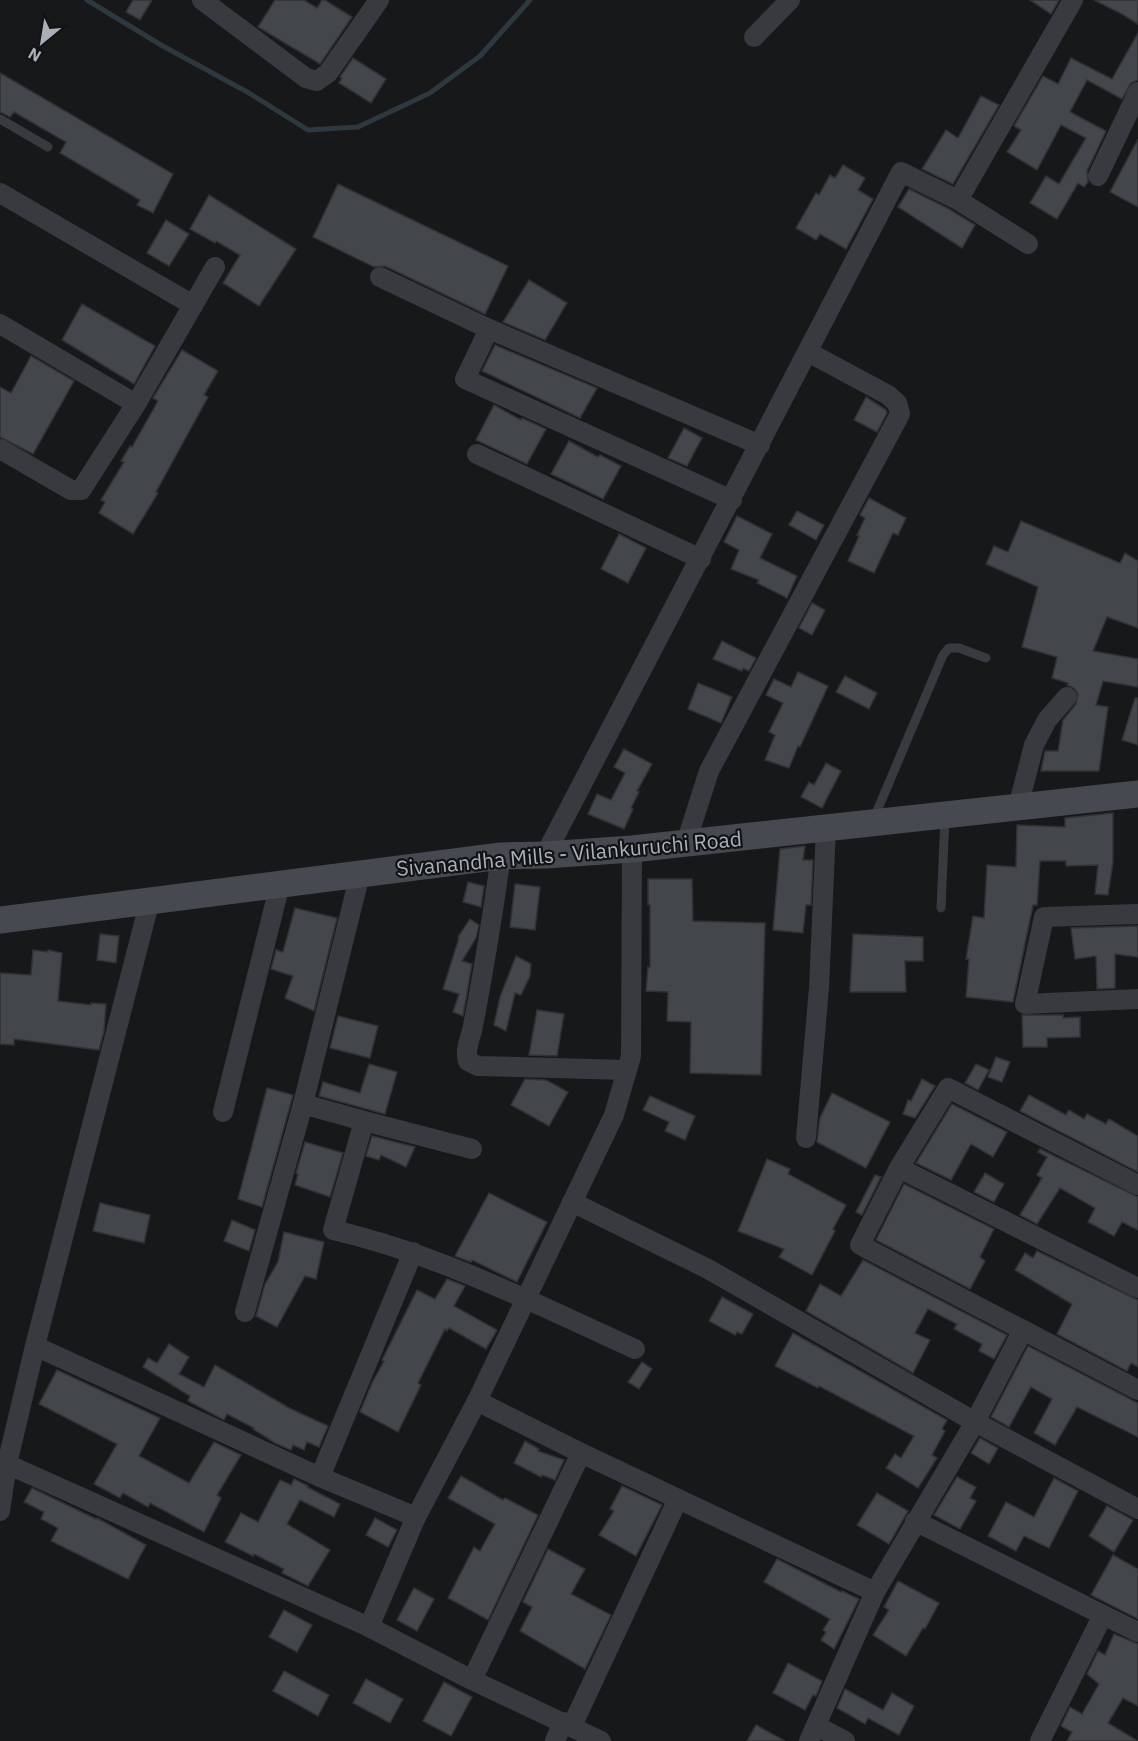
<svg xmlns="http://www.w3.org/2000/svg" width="1138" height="1741" viewBox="0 0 1138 1741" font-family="'IBM Plex Sans',sans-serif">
	<rect width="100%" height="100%" fill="#17181a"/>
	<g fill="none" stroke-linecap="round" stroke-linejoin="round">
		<path stroke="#2d383f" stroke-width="5" d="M87,0L161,45L249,93L308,130L358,127L430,93L480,56L530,0"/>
	</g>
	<g fill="#43464a" stroke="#313236" stroke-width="1.5">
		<path d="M133,0H152L140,20L126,12Z"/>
		<path d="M275,0H304L317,8L322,0H325L352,17L320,64L258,27Z"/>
		<path d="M1030,0H1059L1051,14Z"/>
		<path d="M1094,0H1138V24L1122,14Z"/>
		<path d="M1138,33V80L1131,83L1122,99L1087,80L1070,112L1106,131L1087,171L1088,182L1084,187L1078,183L1057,219L1030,203L1046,176L1059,184L1086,138L1061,125L1037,170L1007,152L1021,130L1014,126L1043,76L1058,84L1071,58L1112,79Z"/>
		<path d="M353,58L386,79L371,103L339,83L342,78L340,77Z"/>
		<path d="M0,73L173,174L153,213L137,205L140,200L60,153L66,142L14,112L10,117L0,112Z"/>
		<path d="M981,96L999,105L953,184L922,169L946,130L958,138Z"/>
		<path d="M1138,139V207L1110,192Z"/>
		<path d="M843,165L865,178L858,190L873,199L846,249L820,234L816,240L796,228L816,193L819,195L830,175L835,178Z"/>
		<path d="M338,184L508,266L485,314L385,266L374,267L313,237Z"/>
		<path d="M909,189L949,209L975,225L962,248L898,207Z"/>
		<path d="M209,195L296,249L259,306L223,283L240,255L216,241L215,243L190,229Z"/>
		<path d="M166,220L189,234L169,266L147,253Z"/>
		<path d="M529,280L567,303L545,340L503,322Z"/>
		<path d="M82,304L155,346L134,384L62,340Z"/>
		<path d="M495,345L597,388L580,418L482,371Z"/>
		<path d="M182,350L218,371L204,395L208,397L156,492L158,493L133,534L99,513L105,502L101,500L124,462L121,461L130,446L132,447L158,401L153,398Z"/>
		<path d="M31,356L74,381L33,454L0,437V387L11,393Z"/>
		<path d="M866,397L886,410L887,413L877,432L854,420Z"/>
		<path d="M494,405L521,420L522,418L546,429L527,464L476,440Z"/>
		<path d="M684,428L702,438L687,466L668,458Z"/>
		<path d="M569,441L598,457L600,455L621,466L603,499L551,474Z"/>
		<path d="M869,498L906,518L898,535L893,533L874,573L848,561L859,536L857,535L865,518L860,515Z"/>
		<path d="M797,511L824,525L816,540L789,525Z"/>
		<path d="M737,516L772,534L760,558L797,576L787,598L757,583L759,580L731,569L739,550L724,542Z"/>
		<path d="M1021,521L1120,563L1125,553L1138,561V628L1107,617L1093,651L1138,659V687L1103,681L1096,705L1108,707L1099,771H1041L1045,751H1058L1063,720L1076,704L1078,694L1074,688L1067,685L1068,683L1052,678L1057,657L1022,647L1038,587L986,564L994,546L1008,552Z"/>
		<path d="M619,534L646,548L628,583L601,569Z"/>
		<path d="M812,603L825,610L812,635L799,628Z"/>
		<path d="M722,641L756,658L749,671L743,668L742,671L713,659Z"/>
		<path d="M798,672L828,686L800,747L798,746L789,768L765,760L775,735L769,732L783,703L766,695L774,679L791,687Z"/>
		<path d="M845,676L877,693L869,709L836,692Z"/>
		<path d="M698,683L732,697L721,723L688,709Z"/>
		<path d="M1135,698H1138V745L1122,740Z"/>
		<path d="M624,749L652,764L637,791L639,792L631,808L633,809L624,829L588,814L597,794L611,800L625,773L614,767Z"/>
		<path d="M826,763L841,771L822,808L801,797L809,782L814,785Z"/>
		<path d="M1113,813V862L1108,895L1095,894L1098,865L1066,866V861H1040L1037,905H1033L1013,1002L966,997L969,959H966L973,916L984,918L987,865L1016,867L1017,825L1065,827V818Z"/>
		<path d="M805,846L803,860H813L811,905H806L803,933L773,930L780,849Z"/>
		<path d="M648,879H692L693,921L765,923L761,1075L690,1073L691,1022L667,1021L668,992L646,991L648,967H650V905H648Z"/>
		<path d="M468,882L484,886L481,907L463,902Z"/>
		<path d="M515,884L540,887L535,930L510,927Z"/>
		<path d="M295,908L337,918L314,1011L285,998L293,976L271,969L276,950L283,952Z"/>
		<path d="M470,919L479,925L476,938L462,961L472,964L463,1016L453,1012L459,994L443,989L459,938L458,937Z"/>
		<path d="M1138,926V957L1115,954V988L1097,989L1096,956L1075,959L1071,928Z"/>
		<path d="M100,934L119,936L116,963L97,960Z"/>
		<path d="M853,934L923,937V961H905L906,992H850Z"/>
		<path d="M33,950L48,952V950L62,953L58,1001L91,1005V1003L106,1004L104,1031L99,1050L14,1039V1045L0,1044V973L31,975Z"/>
		<path d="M516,956L531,964L530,976L521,995L515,993L506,1031L494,1025L500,997Z"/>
		<path d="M537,1010L564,1014L557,1056L529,1055Z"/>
		<path d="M1022,1015H1063V1018L1080,1017V1037L1047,1038V1047H1023Z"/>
		<path d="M338,1016L378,1026L370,1058L330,1048Z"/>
		<path d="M996,1057L1010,1062L1002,1082L988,1077Z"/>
		<path d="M369,1064L397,1072L385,1114L319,1096L323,1082L360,1093Z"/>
		<path d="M976,1064L989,1070L978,1090L965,1083Z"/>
		<path d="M525,1079L546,1080L568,1092L549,1126L511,1105Z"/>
		<path d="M922,1079L935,1086L915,1118L903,1114L908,1100L911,1101Z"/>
		<path d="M267,1088L293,1095L262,1207L238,1199Z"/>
		<path d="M832,1093L890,1122L866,1168L817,1142L820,1118Z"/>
		<path d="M1029,1095L1066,1115L1069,1110L1084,1119L1087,1114L1106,1124L1109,1119L1138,1136V1172L1020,1111Z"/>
		<path d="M650,1096L695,1116L685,1140L665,1131L669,1122L643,1110Z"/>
		<path d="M952,1104L1007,1132L993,1157L971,1144L951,1180L916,1163Z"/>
		<path d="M372,1136L415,1147L406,1167L381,1155L379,1160L366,1156Z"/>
		<path d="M305,1142L343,1153L330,1197L295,1185L298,1174L296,1173Z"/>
		<path d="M1040,1149L1138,1197V1230L1122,1222L1114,1236L1088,1222L1095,1208L1060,1188L1037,1224L1020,1215L1042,1178L1037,1175L1047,1157L1038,1152Z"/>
		<path d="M767,1159L790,1169L788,1174L846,1205L833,1229L835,1231L812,1275L779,1257L784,1249L738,1231Z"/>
		<path d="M985,1173L1004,1184L994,1202L974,1192Z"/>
		<path d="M875,1175L881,1177L862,1215L856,1212Z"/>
		<path d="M904,1184L994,1229L980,1257L985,1261L970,1289L876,1240Z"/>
		<path d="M489,1193L547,1222L517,1282L472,1260L471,1262L455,1256Z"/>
		<path d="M100,1203L150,1215L144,1243L93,1231Z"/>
		<path d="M232,1220L255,1230L249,1251L224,1241Z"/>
		<path d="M284,1232L324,1242L316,1279L305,1276L277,1327L256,1316L265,1284L278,1262Z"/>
		<path d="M1037,1251L1138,1300V1367L1131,1363L1127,1371L1057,1334L1072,1304L1015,1270L1025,1253L1033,1258Z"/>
		<path d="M863,1260L1007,1335L994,1359L979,1351L982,1344L954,1329L957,1324L928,1309L915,1333L930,1340L913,1373L806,1311L820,1284L841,1296Z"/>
		<path d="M447,1279L465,1286L454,1306L497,1330L486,1349L449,1328L447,1331L445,1329L418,1383L421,1385L398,1432L360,1412L372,1383L384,1361L382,1360L417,1290L435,1299Z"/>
		<path d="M722,1297L753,1314L742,1334L737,1332L735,1335L709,1321Z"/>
		<path d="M793,1333L947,1420L942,1429L945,1431L932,1455L937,1458L918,1488L886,1468L895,1454L901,1458L914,1436L819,1386L818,1388L775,1366Z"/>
		<path d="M169,1344L189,1357L179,1374L204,1387L215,1365L291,1409L328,1426L319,1447L307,1442L304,1450L293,1445L291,1450L275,1443L253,1429L254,1428L227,1414L224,1420L188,1401L190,1396L143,1367L148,1358L157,1363Z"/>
		<path d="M1028,1346L1138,1403V1437L1077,1407L1055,1445L1034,1433L1052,1399L1031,1387L1009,1427L991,1417Z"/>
		<path d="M642,1362L652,1369L639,1389L628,1382Z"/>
		<path d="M57,1370L160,1418L139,1456L189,1483L214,1442L241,1455L217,1495L221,1498L204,1532L150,1503L148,1507L123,1493L120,1498L94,1484L117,1444L39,1404Z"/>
		<path d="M980,1438L998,1448L989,1464L971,1453Z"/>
		<path d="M525,1441L539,1449L538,1451L564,1460L555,1480L542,1475L541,1477L514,1463Z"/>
		<path d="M461,1476L503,1500L505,1498L538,1515L488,1620L448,1598L474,1547L480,1551L495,1524L448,1498Z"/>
		<path d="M957,1477L976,1487L970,1498L976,1501L960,1529L934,1515Z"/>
		<path d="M1054,1478L1078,1491L1049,1548L1024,1536L1016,1551L988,1536L1006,1502L1034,1517Z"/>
		<path d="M294,1479L308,1486L307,1487L340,1504L334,1517L300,1500L287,1524L330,1550L308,1586L282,1573L284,1569L254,1554L253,1556L225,1542L241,1513L258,1522L280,1480L291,1485Z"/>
		<path d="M622,1486L662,1505L636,1556L599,1535L614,1511L610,1509Z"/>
		<path d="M32,1488L96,1519L97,1518L146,1545L128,1579L51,1541L58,1528L41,1519L44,1512L24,1502Z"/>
		<path d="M877,1493L908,1511L889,1544L857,1525Z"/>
		<path d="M1107,1506L1133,1520L1114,1552L1089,1536Z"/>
		<path d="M375,1518L397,1530L388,1547L366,1535Z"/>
		<path d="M548,1549L585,1569L571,1594L611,1615L585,1669L520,1631L532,1607L523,1602Z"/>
		<path d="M1113,1555L1138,1569V1619L1091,1595Z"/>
		<path d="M777,1559L841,1592L842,1591L859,1599L834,1649L821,1640L826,1632L823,1630L830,1619L764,1582Z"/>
		<path d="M898,1581L939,1603L925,1629L923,1628L906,1656L873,1635L889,1610L884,1607Z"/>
		<path d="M414,1588L434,1599L417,1631L397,1620Z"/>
		<path d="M284,1610L312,1625L297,1652L269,1637Z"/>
		<path d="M1114,1634L1138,1644V1706L1123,1698L1108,1723L1138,1741H1067L1072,1732L1061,1726L1070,1707L1082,1714L1099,1684L1087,1674L1098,1651L1105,1655Z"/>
		<path d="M788,1663L822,1681L816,1696L813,1695L805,1710L773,1693Z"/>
		<path d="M284,1671L329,1695L318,1716L273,1691Z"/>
		<path d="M366,1679L403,1699L390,1723L353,1703Z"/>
		<path d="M444,1682L472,1697L451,1736L423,1721Z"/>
		<path d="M845,1689L883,1710L892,1693L914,1706L899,1735L868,1718L865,1724L837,1708Z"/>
		<path d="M756,1725L785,1741H747Z"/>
	</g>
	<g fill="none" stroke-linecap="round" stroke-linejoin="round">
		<g stroke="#383a3f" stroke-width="9">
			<path d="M0,119L48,147"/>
			<path d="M874,818L943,655L949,648H959L986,658"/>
			<path d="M941,908L945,817"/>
		</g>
		<g stroke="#383a3f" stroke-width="20">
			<path d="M202,0L306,78L317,81L328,73L379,0"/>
			<path d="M754,37L790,0"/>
			<path d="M1098,176L1138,92"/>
			<path d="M0,193L193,305"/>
			<path d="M958,200L1028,244"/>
			<path d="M380,277L489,329L760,445"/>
			<path d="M0,324L136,404"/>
			<path d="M489,329L465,379L732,500"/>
			<path d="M0,449L71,490H81L136,404L215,267"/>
			<path d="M477,454L701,559"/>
			<path d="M1018,807L1034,745L1047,720L1067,697"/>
			<path d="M686,843L709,771L900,414L897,403L888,395L808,352"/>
			<path d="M632,849L631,1056L614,1115L477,1401L581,1453L875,1592"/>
			<path d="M545,855L901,172L958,200L1073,0"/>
			<path d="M501,856C493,913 484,969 473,1026C471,1038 464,1049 468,1061L478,1066L627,1070"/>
			<path d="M360,874L303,1104L364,1121L333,1230C438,1254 536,1304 635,1349"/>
			<path d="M150,900L35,1346L7,1464L369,1627L472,1680L601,1741"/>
			<path d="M1138,914L1044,917L1025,1004L1138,999"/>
			<path d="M223,1112L280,884"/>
			<path d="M364,1121L472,1149"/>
			<path d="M806,1138L819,988L826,828"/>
			<path d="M899,1168L860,1245L1138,1390"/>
			<path d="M1138,1185L948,1088L899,1168L1138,1288"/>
			<path d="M572,1202L708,1269L975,1422L1023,1330"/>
			<path d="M245,1312L303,1104"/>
			<path d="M35,1346L320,1477L416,1517"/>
			<path d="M320,1477L413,1252"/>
			<path d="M0,1511L7,1464"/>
			<path d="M915,1521L1103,1615L1040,1741"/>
			<path d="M1103,1615L1138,1632"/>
			<path d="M369,1627L416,1517L477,1401"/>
			<path d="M472,1680L581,1453"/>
			<path d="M572,1726L678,1499"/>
			<path d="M817,1726L845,1741"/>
			<path d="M555,1741L563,1722"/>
			<path d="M809,1741L875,1592L975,1422L1138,1509"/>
		</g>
		<path stroke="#46494f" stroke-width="27" d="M0,920L501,856L545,855L632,849L1138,794"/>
	</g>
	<g text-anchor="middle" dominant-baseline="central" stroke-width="4.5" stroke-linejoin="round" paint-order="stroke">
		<g font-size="21" fill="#a9b0ba" stroke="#121315">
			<text transform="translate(569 853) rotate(-5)">Sivanandha Mills - Vilankuruchi Road</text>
		</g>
	</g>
	<g transform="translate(42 42) rotate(210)" stroke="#121315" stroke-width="4.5" paint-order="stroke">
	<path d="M0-4.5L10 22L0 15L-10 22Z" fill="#a9b0ba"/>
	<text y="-9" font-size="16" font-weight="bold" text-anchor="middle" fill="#a9b0ba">N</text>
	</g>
</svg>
